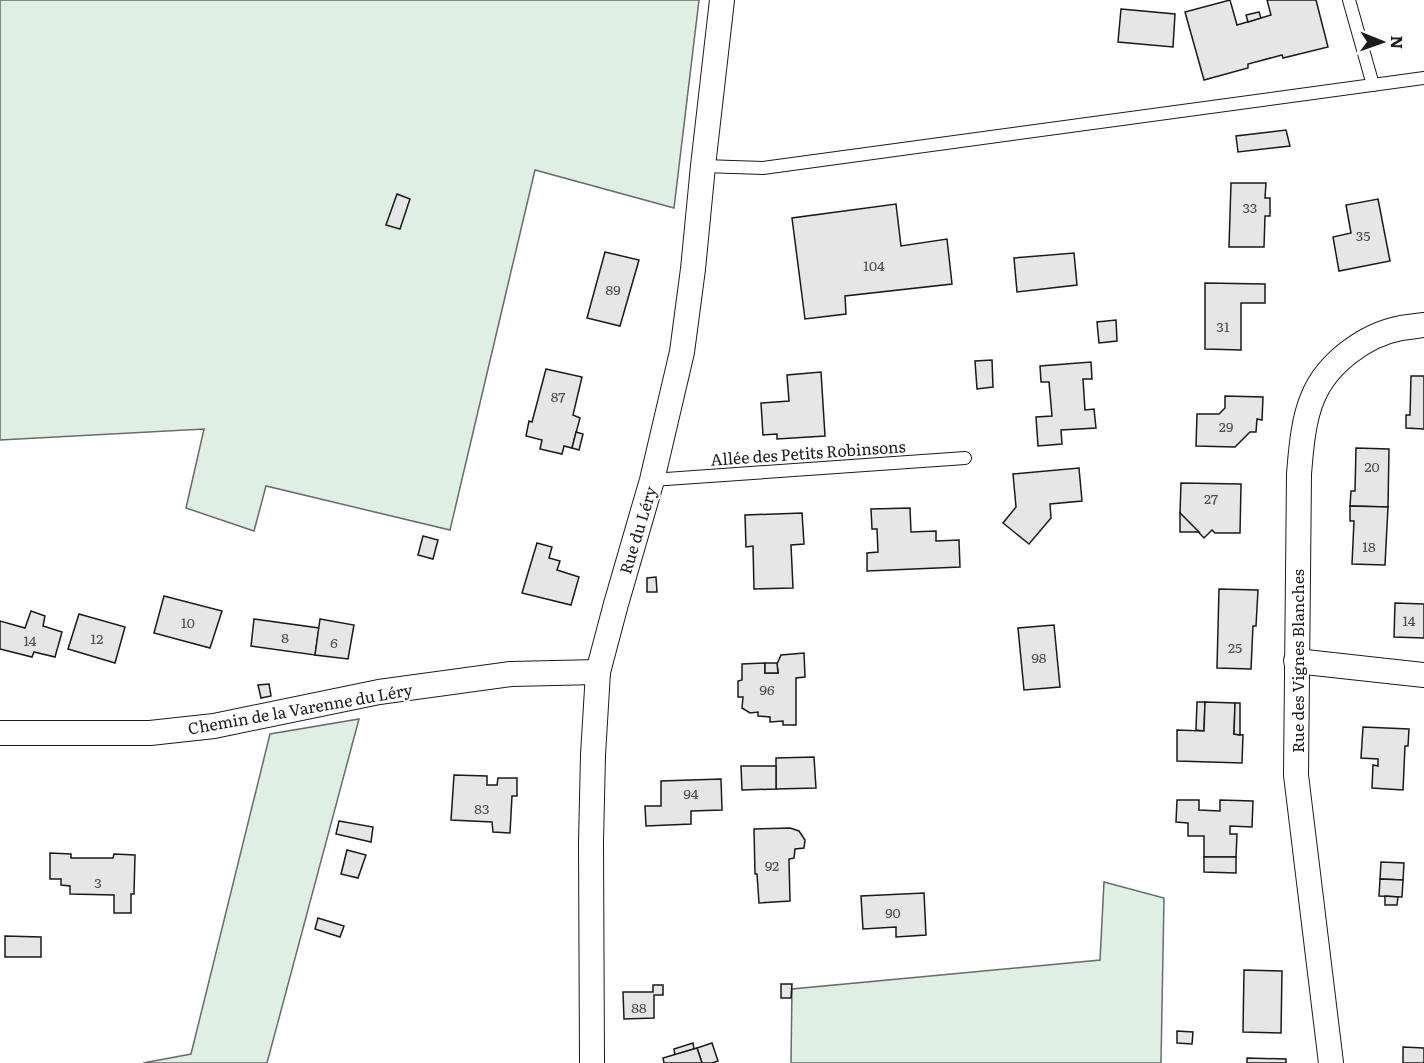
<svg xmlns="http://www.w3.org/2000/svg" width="1424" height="1063" viewBox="0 0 1424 1063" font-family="Literata,serif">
	<rect width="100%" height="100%" fill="#fff"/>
	<g fill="#e0efe3" stroke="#6a6a6a" stroke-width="1.5">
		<path d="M0,0H699L674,208L535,170L450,530L266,486L254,531L186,508L204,429L0,440Z"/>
		<path d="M359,719L267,1063H143L191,1054L270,734Z"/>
		<path d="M1104,882L1164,898L1161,1063H791L792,989L1100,960Z"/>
	</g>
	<g fill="#e6e6e6" stroke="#1a1a1a" stroke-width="1.5">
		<path d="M1230,0L1237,25L1271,15L1267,0H1316L1328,47L1283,58L1282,55L1248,64V68L1204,80L1185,12Z"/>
		<path d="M1121,9L1175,14L1173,47L1118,42Z"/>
		<path d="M1259,12L1261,18L1248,22L1246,15Z"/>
		<path d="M1286,130L1290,146L1238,152L1236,136Z"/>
		<path d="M1231,183H1266L1265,198H1270V216H1265L1264,247H1229Z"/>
		<path d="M397,194L410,199L400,229L386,225Z"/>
		<path d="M1378,199L1390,261L1339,271L1333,237L1351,233L1346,205Z"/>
		<path d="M896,204L901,246L947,239L952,284L845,296L846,314L805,319L792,218Z"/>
		<path d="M605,252L639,260L620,326L587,318Z"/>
		<path d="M1074,253L1077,285L1017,292L1014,258Z"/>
		<path d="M1205,283L1265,284V303H1241V350L1205,349Z"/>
		<path d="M1116,320L1117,341L1099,343L1097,322Z"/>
		<path d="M992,360L993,387L977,389L975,361Z"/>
		<path d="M1091,362L1092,379H1083L1085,410L1094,409L1096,428L1061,430L1062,444L1038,446L1036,417L1052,416L1049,382H1041L1040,366Z"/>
		<path d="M546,369L582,377L573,415L580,418L572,448L564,446L562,454L540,449L542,440L526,436L529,421L532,422Z"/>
		<path d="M821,372L825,436L777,439V434L763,435L761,403L789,401L787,375Z"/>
		<path d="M1411,376H1424V429L1406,428V415H1410Z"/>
		<path d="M1225,396L1263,397L1262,420L1257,419L1256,432H1250L1235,447L1196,446L1197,414H1219L1225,408Z"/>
		<path d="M576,432L583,434L579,450L572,448Z"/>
		<path d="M1356,448L1389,449L1388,507L1350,506L1351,491H1355Z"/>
		<path d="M1079,468L1082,501L1050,504L1051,518L1029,544L1003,523L1016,507L1013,474Z"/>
		<path d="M1181,483L1241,484L1240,533H1215L1212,530L1204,538L1180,513Z"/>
		<path d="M1350,506L1388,507L1385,565L1352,564L1354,521H1350Z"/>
		<path d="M910,508L911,532L936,531V541L959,540L960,567L867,571V553L878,552L877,529H872L871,509Z"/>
		<path d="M802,513L804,544L791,545L793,588L754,589L753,546L746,547L745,515Z"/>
		<path d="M1180,513L1199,532H1180Z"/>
		<path d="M423,536L438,540L433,559L418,555Z"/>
		<path d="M537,543L552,547L549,558L560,561L557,570L579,577L571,605L522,593Z"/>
		<path d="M656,577L657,592H647V578Z"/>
		<path d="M1219,589L1258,590L1256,626H1253L1251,669L1217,668Z"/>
		<path d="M164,596L222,611L210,648L154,633Z"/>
		<path d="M1395,603L1424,604V638L1394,637Z"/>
		<path d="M31,611L45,616L43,626L62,632L55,657L34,652L32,657L0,649V621L25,628Z"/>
		<path d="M79,614L125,627L115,663L68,649Z"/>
		<path d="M254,619L319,628L315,655L251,646Z"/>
		<path d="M320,619L354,625L348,659L315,655Z"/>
		<path d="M1054,625L1060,687L1024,690L1018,628Z"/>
		<path d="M804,653L805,677L796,678V725H783V721L770,722V717L758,716V712L750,713L742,708L743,697H738V681L742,680V664L765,663V673H778L777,664L781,655Z"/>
		<path d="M765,663H777L778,673H765Z"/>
		<path d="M269,684L271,696L261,698L258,685Z"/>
		<path d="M1197,702H1205L1204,731L1196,730Z"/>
		<path d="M1205,702L1235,703L1234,734L1243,735L1242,763L1177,761V730L1204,731Z"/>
		<path d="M1235,703H1240V735L1234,734Z"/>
		<path d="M1363,727L1409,729L1408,746H1405L1403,790L1372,788L1373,765L1378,766V759L1361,758Z"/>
		<path d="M814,757L816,788L776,789V758Z"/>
		<path d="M741,766H776V789L742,790Z"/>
		<path d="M454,775L487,776V785H497L498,778H517V796H512L510,833L493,832L492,822L451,820Z"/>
		<path d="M721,779L722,810L691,811V824L646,826L645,806H661V781Z"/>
		<path d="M1177,800H1199V810L1220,811V800L1253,801L1252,827L1230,826V834H1237L1236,857H1204V836H1188V823L1176,822Z"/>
		<path d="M339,821L373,827L371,842L336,834Z"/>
		<path d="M790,828L799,831L805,840L804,848L795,849L794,858L789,859L790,901L759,903L757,874H755L754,829Z"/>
		<path d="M347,850L366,855L358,878L341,874Z"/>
		<path d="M50,853L71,854V858H113L114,854L135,855L134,894H131V913H114V895L70,894V886L61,885V879H50Z"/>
		<path d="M1204,857H1236V873L1204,872Z"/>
		<path d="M1381,862L1404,863L1403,880L1380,879Z"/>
		<path d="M1380,879L1403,880L1402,897L1379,896Z"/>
		<path d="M924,893L926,935L896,937V927L863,929L861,896Z"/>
		<path d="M1385,896L1398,897L1397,905H1385Z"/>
		<path d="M318,918L344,926L340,937L315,929Z"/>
		<path d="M5,936L41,937V957H5Z"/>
		<path d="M1244,970L1282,971L1281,1033L1243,1032Z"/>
		<path d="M781,984H792L791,998H781Z"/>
		<path d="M653,985H663V995H654V1018L624,1019L623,992H653Z"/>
		<path d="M1177,1031L1193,1032L1192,1044L1177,1043Z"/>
		<path d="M693,1043L694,1049L675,1055L674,1049Z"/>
		<path d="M712,1043L718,1061L712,1063H702L697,1048Z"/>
		<path d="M1403,1047L1424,1048V1063H1403Z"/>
		<path d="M697,1048L702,1063H664L663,1058Z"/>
		<path d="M1247,1058L1286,1059V1063H1247Z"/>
	</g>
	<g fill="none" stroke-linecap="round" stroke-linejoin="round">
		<defs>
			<g id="service">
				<path d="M1349,0L1373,85"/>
				<path d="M703,166L763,168L1424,78"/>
				<path d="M652,480L965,458"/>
			</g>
			<g id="minor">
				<path d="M1296,661L1424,675"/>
				<path d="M0,733H150L214,726L379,692L511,674L598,672"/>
				<path d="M592,1063L591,843L593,755L598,672L616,604L652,480L682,352L693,269L703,166L722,0"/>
				<path d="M1331,1063L1296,775L1299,474C1301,450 1303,420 1313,397C1327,363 1365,335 1401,328C1409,327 1416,326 1424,325"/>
			</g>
		</defs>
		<use href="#service" stroke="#1a1a1a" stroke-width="14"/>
		<use href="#minor" stroke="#1a1a1a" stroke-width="26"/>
		<use href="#service" stroke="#fff" stroke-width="12"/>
		<use href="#minor" stroke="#fff" stroke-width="24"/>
	</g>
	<g text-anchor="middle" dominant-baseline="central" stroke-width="4.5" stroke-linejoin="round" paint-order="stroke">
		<g font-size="14" fill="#4d4d4d">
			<text x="1250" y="207">33</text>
			<text x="1363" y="235">35</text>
			<text x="874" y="265">104</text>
			<text x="613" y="289">89</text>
			<text x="1223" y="326">31</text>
			<text x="558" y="396">87</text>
			<text x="1226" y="426">29</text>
			<text x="1372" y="466">20</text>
			<text x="1211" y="498">27</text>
			<text x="1369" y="546">18</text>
			<text x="1409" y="620">14</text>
			<text x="188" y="622">10</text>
			<text x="285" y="637">8</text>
			<text x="97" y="638">12</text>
			<text x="30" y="640">14</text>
			<text x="334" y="642">6</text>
			<text x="1235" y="647">25</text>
			<text x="1039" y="657">98</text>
			<text x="767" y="689">96</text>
			<text x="691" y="793">94</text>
			<text x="482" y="808">83</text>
			<text x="772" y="865">92</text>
			<text x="98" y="882">3</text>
			<text x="893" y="912">90</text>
			<text x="639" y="1007">88</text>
		</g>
		<g font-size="16" fill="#1a1a1a" stroke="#fff">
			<text transform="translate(808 452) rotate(-4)">Allée des Petits Robinsons</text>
			<text transform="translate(637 530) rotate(-73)">Rue du Léry</text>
			<text transform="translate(1297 661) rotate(-90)">Rue des Vignes Blanches</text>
			<text transform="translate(300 708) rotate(-10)">Chemin de la Varenne du Léry</text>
		</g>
	</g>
	<g transform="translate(1382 42) rotate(91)" stroke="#ffffff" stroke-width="4.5" paint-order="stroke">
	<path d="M0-4.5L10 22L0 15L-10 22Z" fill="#1a1a1a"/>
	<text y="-9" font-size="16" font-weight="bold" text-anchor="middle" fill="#1a1a1a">N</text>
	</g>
</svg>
